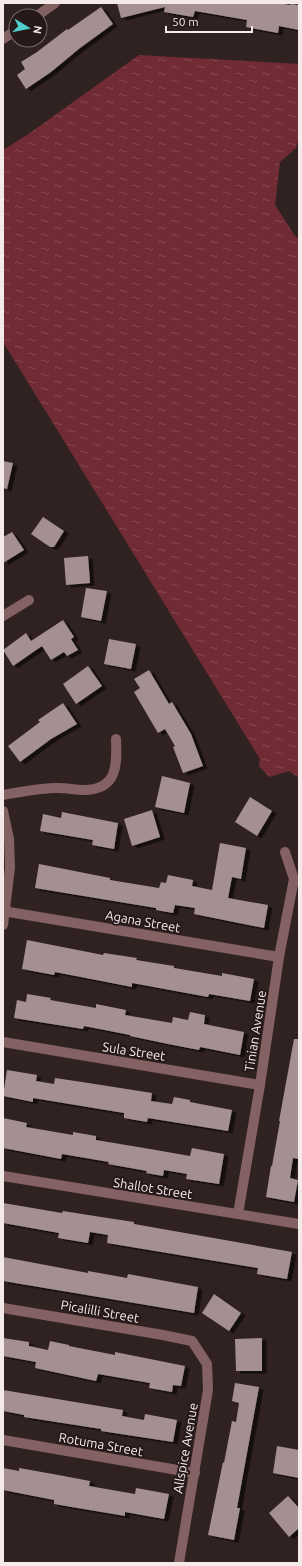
<svg xmlns="http://www.w3.org/2000/svg" width="302" height="1566" viewBox="0 0 302 1566" font-family="Ubuntu,sans-serif">
	<defs>
		<pattern id="water-ripples" width="26" height="14" patternUnits="userSpaceOnUse"><rect width="26" height="14" fill="#712b34"/><path d="M2 4q2-2 4 0t4 0M15 11q2-2 4 0t4 0" fill="none" stroke="#864a52"/></pattern>
		<filter id="shadow"><feDropShadow dx="4.5" dy="2.5" stdDeviation="0" flood-color="#0009"/></filter>
	</defs>
	<rect width="100%" height="100%" fill="#312222"/>
	<path fill="url(#water-ripples)" d="M139,55L299,64V137L296,148L280,162L275,205L295,236L299,239V778L289,771L269,777L259,766L260,759L3,342V150L27,135Z"/>
	<g fill="#a49091" filter="url(#shadow)">
		<path d="M117,3H279L290,5L291,4L299,5V30L279,26L278,33L246,27L247,20L195,11L193,17L164,12L165,7L121,18Z"/>
		<path d="M101,7L113,24L80,48L51,72L26,89L17,75L25,69L21,62L37,52L67,29L68,30Z"/>
		<path d="M3,461L13,463L7,489L3,488Z"/>
		<path d="M43,517L64,531L54,547H50L31,534Z"/>
		<path d="M12,532L24,550L3,563V537Z"/>
		<path d="M88,556L90,583L66,585L64,558Z"/>
		<path d="M86,588L107,591L101,621L81,617Z"/>
		<path d="M63,620L74,637L71,639L78,650L67,656L64,652L51,660L42,646L13,666L3,650L26,633L31,641Z"/>
		<path d="M109,639L136,644L131,669L104,664Z"/>
		<path d="M88,666L102,686L76,704L63,684Z"/>
		<path d="M149,670L169,704L172,702L191,734L203,766L183,773L173,747L175,746L165,729L158,733L134,692L140,688L134,679Z"/>
		<path d="M63,703L77,724L51,739L20,762L8,746L40,722L38,720Z"/>
		<path d="M162,776L190,783L184,813L155,807Z"/>
		<path d="M250,797L272,811L257,836L235,822Z"/>
		<path d="M152,810L160,837L132,846L124,819Z"/>
		<path d="M62,812L118,823L114,849L92,845L93,840L40,831L43,814L61,818Z"/>
		<path d="M220,843L246,848L241,879L232,877L228,898L268,905L264,928L194,914L195,908L175,905L173,913L156,910V908L35,888L39,864L110,878V880L159,888L161,882L166,883L168,875L193,880L192,886L212,890Z"/>
		<path d="M27,940L103,955L104,953L137,958L136,960L174,966V968L222,976V973L254,979L250,1001L209,994L208,997L132,983V987L55,972L54,975L22,969Z"/>
		<path d="M27,994L51,998L50,1000L96,1008V1004L126,1010L125,1015L172,1023L173,1017L188,1020L190,1012L205,1015L204,1024L244,1032L240,1055L200,1047L199,1050L168,1044L130,1036V1035L84,1026L83,1029L14,1018L17,1000L26,1002Z"/>
		<path d="M294,1039H299V1159L293,1158L290,1178L298,1180L294,1202L266,1197L271,1166H272L280,1121H279Z"/>
		<path d="M7,1070L37,1075L36,1081L54,1084L55,1078L82,1082L152,1093L151,1101L172,1104L174,1097L190,1100V1102L232,1110L228,1131L148,1118L147,1122L124,1118V1113L33,1098V1102L3,1096Z"/>
		<path d="M3,1118L27,1123L26,1127L73,1135V1132L96,1136V1140L150,1149L190,1156L192,1148L224,1154L219,1184L186,1179L187,1174L164,1170L163,1176L146,1173L147,1171L108,1164L109,1162L62,1154L61,1159L3,1148Z"/>
		<path d="M3,1203L62,1213L63,1211L101,1217L134,1222V1224L292,1252L287,1279L257,1274L258,1268L107,1243L108,1235L90,1232L88,1243L58,1238L59,1233L3,1223Z"/>
		<path d="M3,1257L88,1273V1271L127,1278L128,1274L198,1287L194,1313L3,1281Z"/>
		<path d="M214,1294L241,1313L229,1331L202,1313Z"/>
		<path d="M3,1338L29,1342V1346L48,1350L50,1341L69,1345V1346L115,1355V1352L185,1366L181,1386L173,1385L172,1392L149,1388L150,1383L98,1374L96,1381L35,1368L36,1362L3,1356Z"/>
		<path d="M262,1338V1371H236L235,1339Z"/>
		<path d="M235,1383L259,1387L237,1508H240L234,1540L208,1535L223,1462L224,1463L232,1421L236,1422L239,1403L232,1401Z"/>
		<path d="M3,1390L123,1410L122,1416L144,1420L145,1414L177,1420L173,1442L101,1431V1429L24,1417V1415L3,1411Z"/>
		<path d="M277,1446L299,1450V1478L273,1473Z"/>
		<path d="M3,1468L19,1471V1468L53,1474L90,1481L89,1486L135,1494L136,1488L169,1494L164,1519L125,1512V1516L54,1504V1500L3,1490Z"/>
		<path d="M288,1496L299,1508V1528L289,1537L269,1513Z"/>
	</g>
	<g fill="none" stroke-linecap="round" stroke-linejoin="round">
		<g stroke="#846264" stroke-width="10">
			<path d="M37,16L55,3"/>
			<path d="M3,39L16,30"/>
			<path d="M3,616L29,600"/>
			<path d="M3,795C21,792 39,788 58,788C67,788 76,790 85,790C118,789 117,764 116,739"/>
			<path d="M3,911L279,957"/>
			<path d="M3,1042L260,1085"/>
			<path d="M3,1176L299,1224"/>
			<path d="M238,1214L260,1085L279,957L294,879L285,852"/>
			<path d="M3,1308L163,1335L192,1341L207,1364L208,1390L179,1563"/>
			<path d="M3,1440L195,1473"/>
		</g>
		<path stroke="#846264" stroke-width="10" d="M3,811L9,839L10,868L3,925"/>
	</g>
	<g text-anchor="middle" dominant-baseline="central" stroke-width="4" stroke-linejoin="round" paint-order="stroke">
		<g font-size="13" fill="#f5eaea" stroke="#271819">
			<text transform="translate(143 921) rotate(10)">Agana Street</text>
			<text transform="translate(255 1031) rotate(-81)">Tinian Avenue</text>
			<text transform="translate(134 1051) rotate(9)">Sula Street</text>
			<text transform="translate(153 1188) rotate(9)">Shallot Street</text>
			<text transform="translate(100 1311) rotate(10)">Picalilli Street</text>
			<text transform="translate(101 1444) rotate(10)">Rotuma Street</text>
			<text transform="translate(185 1448) rotate(-80)">Allspice Avenue</text>
		</g>
	</g>
	<rect width="302" height="1566" fill="none" stroke="#f5eaea" stroke-width="8"/>
	<g transform="translate(28 28) rotate(100)"><circle r="19" fill="#271819" stroke="#796c6d"/>
	<path d="M0-3L7 15L0 10L-7 15Z" fill="#52cdcd"/>
	<text y="-6" font-size="11" font-weight="bold" text-anchor="middle" fill="#f5eaea">N</text>
	</g>
	<path d="M166 26v6h86v-6" fill="none" stroke="#f5eaea" stroke-width="2"/>
	<text x="172" y="26" font-size="12" fill="#f5eaea" stroke="#271819" stroke-width="3" paint-order="stroke">50 m</text>
</svg>
